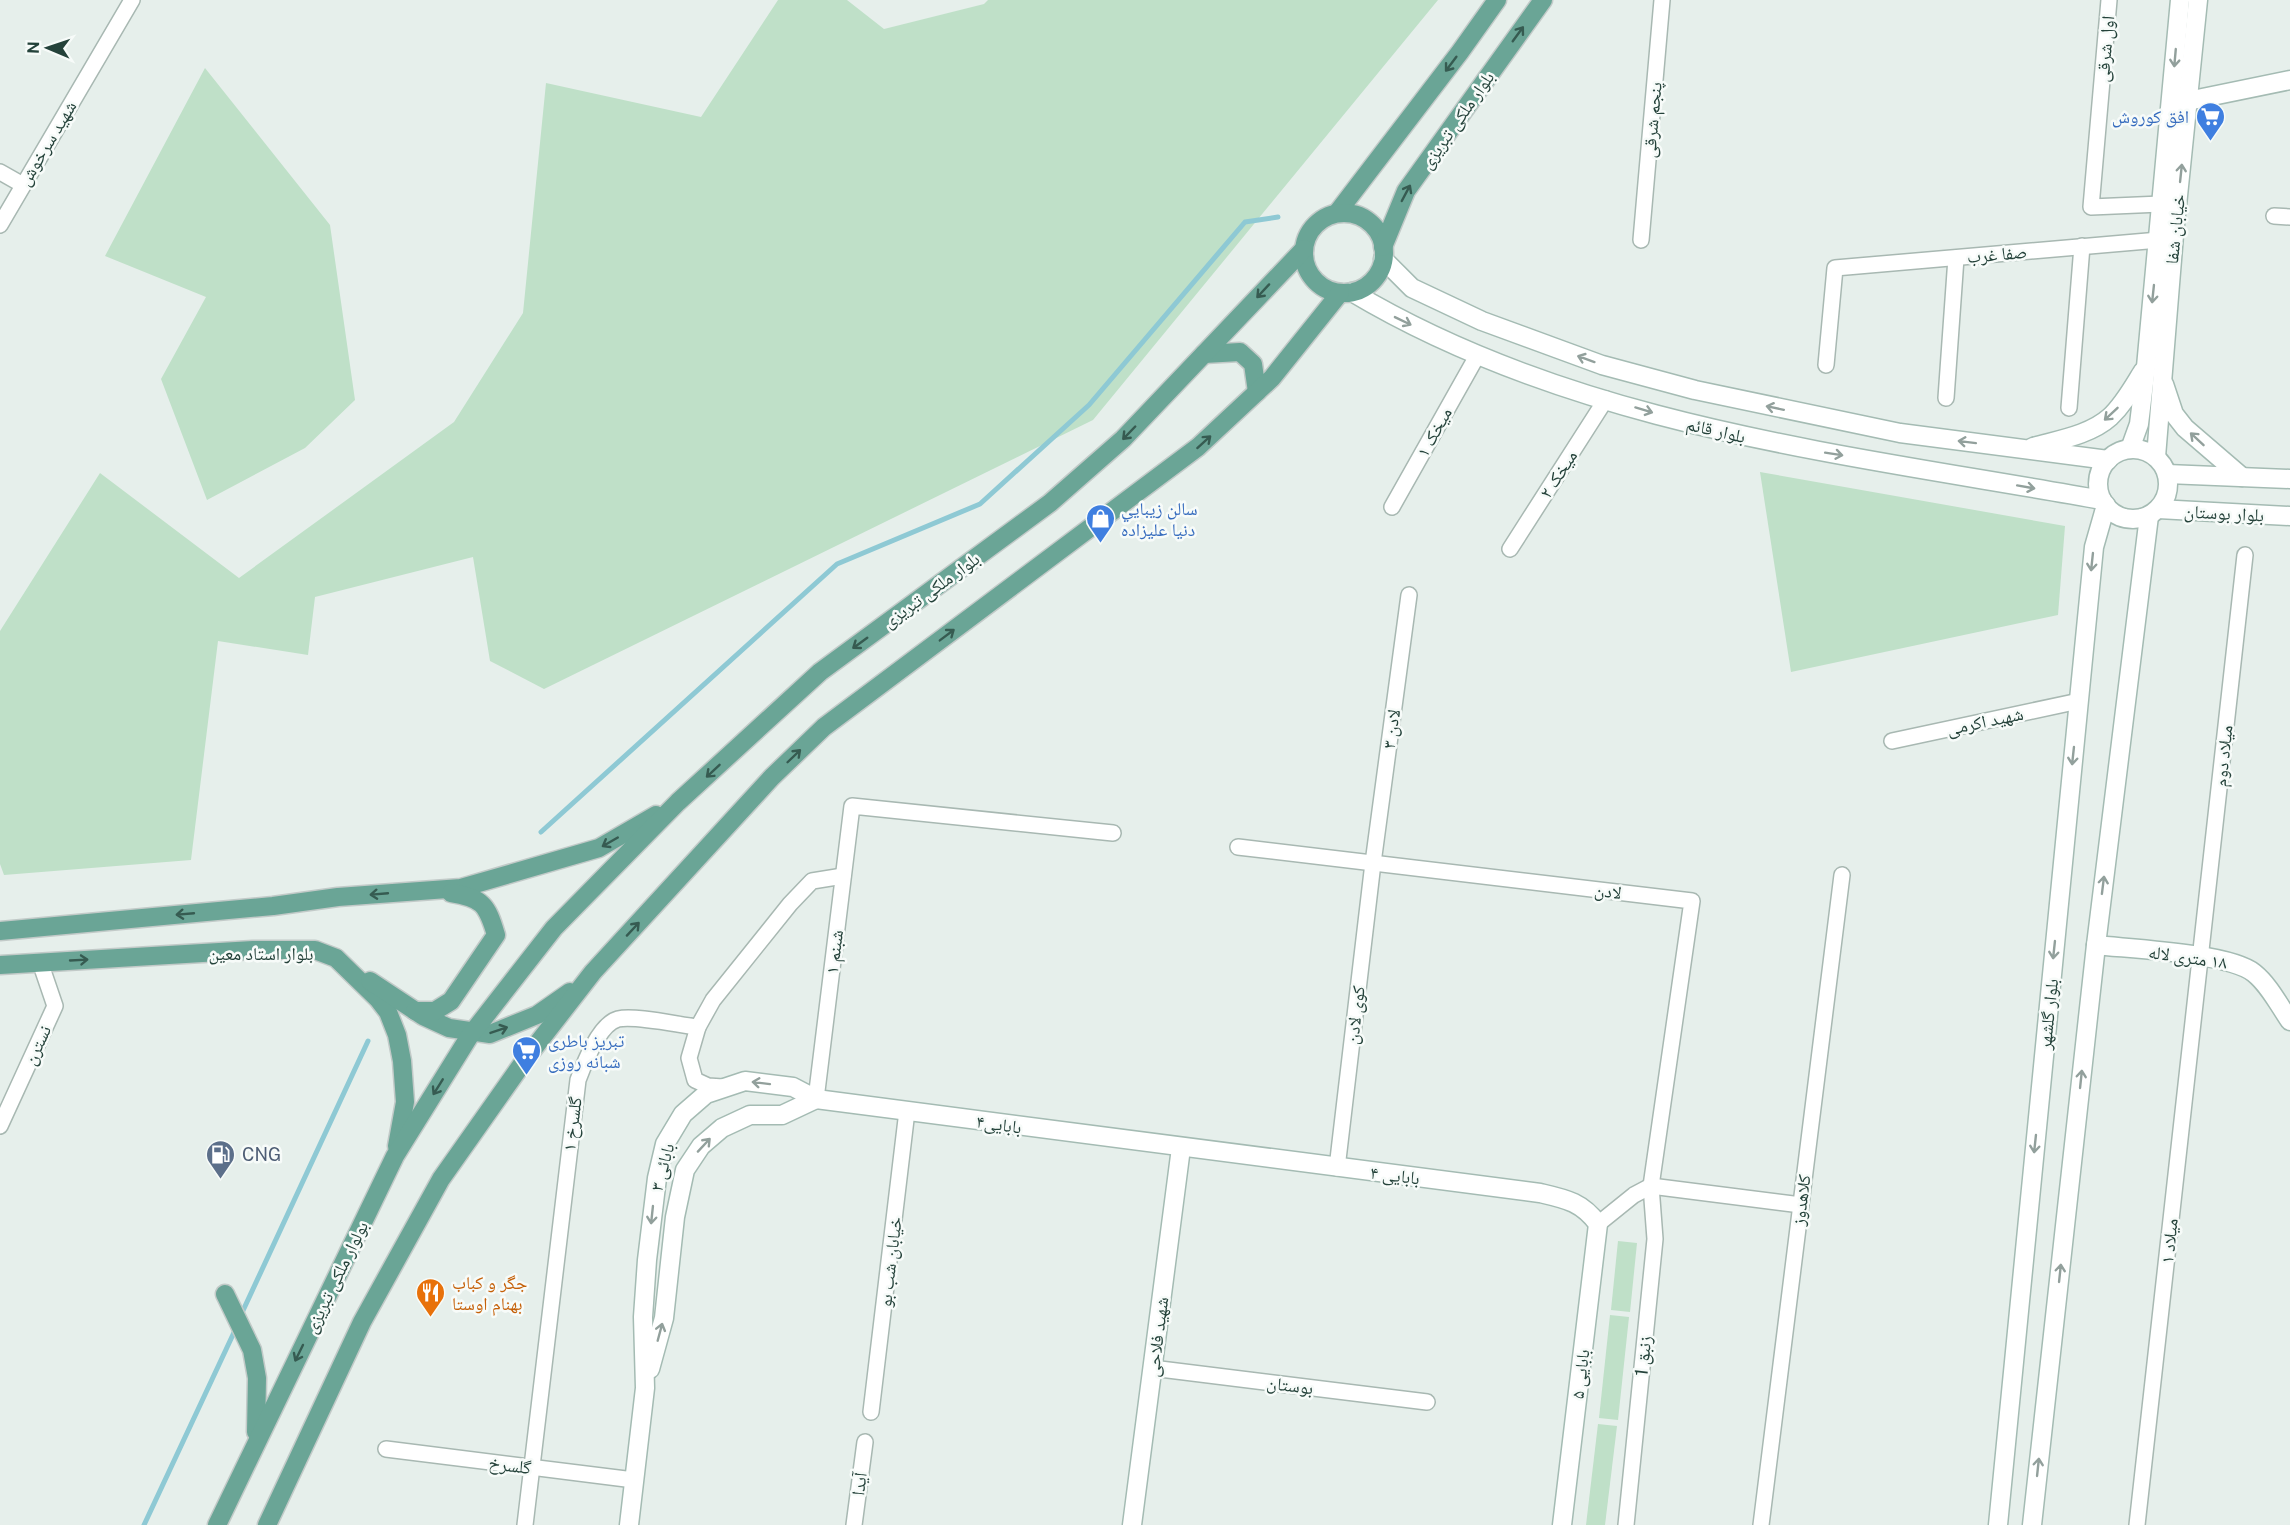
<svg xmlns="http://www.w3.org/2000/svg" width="2290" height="1525" viewBox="0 0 2290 1525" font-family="'Public Sans','Noto Naskh Arabic',sans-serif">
	<rect width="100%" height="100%" fill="#e6efeb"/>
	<g fill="#bfe0c8">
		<path d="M778,0H847L884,29L984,4L988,0H1438L1093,420L544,689L490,661L473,557L315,597L308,655L218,641L191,860L4,875L0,864V631L100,473L239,578L454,422L523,313L546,83L701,117Z"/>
		<path d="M205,68L330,225L355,400L305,448L207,500L161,379L206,297L105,256Z"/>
		<path d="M1760,472L2065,526L2058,615L1791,672Z"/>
		<path d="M1618,1241L1637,1243L1630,1312L1611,1310Z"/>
		<path d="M1610,1315L1629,1317L1618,1420L1599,1418Z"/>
		<path d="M1598,1424L1617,1426L1605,1525H1586Z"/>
	</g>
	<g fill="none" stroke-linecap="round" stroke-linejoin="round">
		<g stroke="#8ec9d4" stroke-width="5">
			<path d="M541,832L837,564L980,504L1089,405L1245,222L1278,217"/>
			<path d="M240,1317L368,1041"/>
			<path d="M144,1525L237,1326"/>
		</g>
		<defs>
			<g id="street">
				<path d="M2109,0L2091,207L2161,204"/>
				<path d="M0,172L23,185"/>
				<path d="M2274,216L2290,217"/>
				<path d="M0,225L132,0"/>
				<path d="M1641,240L1662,0"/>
				<path d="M1826,365L1835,268L2159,240"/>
				<path d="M1946,398L1956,258"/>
				<path d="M2069,408L2082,246"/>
				<path d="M1392,507L1477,356"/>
				<path d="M1510,549L1606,399"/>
				<path d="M1892,741L2079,701"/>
				<path d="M1238,847L1692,901L1651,1186L1655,1239L1626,1525"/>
				<path d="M698,1027L689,1058L695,1080L708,1086L723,1087"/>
				<path d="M816,1099L852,806L1113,833"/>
				<path d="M0,1126L55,1006L40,962"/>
				<path d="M1337,1168L1373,863L1409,595"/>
				<path d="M1598,1224L1634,1195L1651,1186L1801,1205"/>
				<path d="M1152,1368L1427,1402"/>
				<path d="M871,1412L907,1111"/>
				<path d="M386,1449L634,1480"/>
				<path d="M525,1525L578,1080C584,1064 599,1024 618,1019C635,1015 679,1025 698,1027L713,1000L790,904L812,881L843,876"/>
				<path d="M854,1525L865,1442"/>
				<path d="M1761,1525L1842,875"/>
				<path d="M2137,1525L2245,555"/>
			</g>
			<g id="secondary">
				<path d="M2178,103L2290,80"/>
				<path d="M1383,259L1412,288L1482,321L1602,365L1695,390L1900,433L2108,460"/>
				<path d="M1352,292C1578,427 1847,454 2102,500"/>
				<path d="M2164,384L2174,414L2185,428L2242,477"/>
				<path d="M2033,447C2058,440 2090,435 2110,417C2124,404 2133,387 2143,371"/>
				<circle cx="2133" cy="484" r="35"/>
				<path d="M2130,449L2139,424L2146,367L2180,0"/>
				<path d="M2156,457L2174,235L2198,0"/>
				<path d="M2167,474L2290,479"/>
				<path d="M2158,509L2290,516"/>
				<path d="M2096,945C2132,949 2229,953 2254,973C2269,985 2279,1005 2290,1021"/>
				<path d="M650,1369L664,1318L675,1217L685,1170L701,1146L722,1128L750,1115H782L816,1099"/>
				<path d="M629,1525L645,1388L643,1317L647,1260L657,1178L665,1144L683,1114L706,1094L745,1081L793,1087L816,1099L1540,1193C1566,1199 1582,1202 1598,1224L1562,1525"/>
				<path d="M1132,1525L1181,1148"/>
				<path d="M1998,1525L2094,547L2106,505"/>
				<path d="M2032,1525L2096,945L2149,516"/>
			</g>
			<g id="primary">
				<path d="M1337,213L1460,52L1497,0"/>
				<circle cx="1344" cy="253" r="40"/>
				<path d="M1383,247L1406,191L1543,0"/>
				<path d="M1204,354L1240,352L1253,364L1257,392"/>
				<path d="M0,931L273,906L338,897L461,888L599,848L656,815"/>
				<path d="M0,965L253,950H315L336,958L378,999L388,1012L397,1035L402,1061L405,1102L397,1146"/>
				<path d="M370,981L423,1016L449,1028L490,1034L537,1015L570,992"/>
				<path d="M415,1011H435L451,1001L496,935C487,904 482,898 451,893"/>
				<path d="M225,1294L252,1350L257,1378L256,1432"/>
				<path d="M217,1525L395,1156L469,1037L554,928L678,802L820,672L1050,503L1123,439L1304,249"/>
				<path d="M267,1525L362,1322L441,1179L527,1057L593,972L772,777L824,727L1198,447L1272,378L1340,293"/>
			</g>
		</defs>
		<use href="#street" stroke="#a8b8b2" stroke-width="18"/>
		<use href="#secondary" stroke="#a4bbb3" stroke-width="21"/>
		<use href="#primary" stroke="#c2cac8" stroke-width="21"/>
		<use href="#street" stroke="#fff" stroke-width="15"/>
		<use href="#secondary" stroke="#fff" stroke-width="18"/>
		<use href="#primary" stroke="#6aa596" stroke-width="18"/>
	</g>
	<defs><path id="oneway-shaft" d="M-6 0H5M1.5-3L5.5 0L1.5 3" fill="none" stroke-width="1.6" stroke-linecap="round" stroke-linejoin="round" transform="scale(1.5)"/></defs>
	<g stroke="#365b51">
		<use href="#oneway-shaft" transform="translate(1518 34) rotate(-54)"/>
		<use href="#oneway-shaft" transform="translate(1451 64) rotate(127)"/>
		<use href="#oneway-shaft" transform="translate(1406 193) rotate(-62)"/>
		<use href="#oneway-shaft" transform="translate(1263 291) rotate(133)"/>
		<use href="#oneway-shaft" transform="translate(1129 433) rotate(134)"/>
		<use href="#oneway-shaft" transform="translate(1204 442) rotate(-42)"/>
		<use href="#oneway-shaft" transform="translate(947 635) rotate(-37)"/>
		<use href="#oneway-shaft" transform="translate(860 643) rotate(144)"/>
		<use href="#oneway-shaft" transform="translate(794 756) rotate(-44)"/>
		<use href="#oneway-shaft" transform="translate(713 771) rotate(137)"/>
		<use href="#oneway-shaft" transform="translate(610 842) rotate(150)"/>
		<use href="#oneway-shaft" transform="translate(379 894) rotate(175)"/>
		<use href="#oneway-shaft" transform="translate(185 914) rotate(175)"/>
		<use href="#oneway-shaft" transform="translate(633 929) rotate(-47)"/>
		<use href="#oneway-shaft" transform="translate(79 960) rotate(-3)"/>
		<use href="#oneway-shaft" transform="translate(499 1030) rotate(-19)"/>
		<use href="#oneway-shaft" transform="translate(438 1087) rotate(122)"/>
		<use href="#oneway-shaft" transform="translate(299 1353) rotate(116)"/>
	</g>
	<g stroke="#92a09c">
		<use href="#oneway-shaft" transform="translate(2175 58) rotate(95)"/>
		<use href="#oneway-shaft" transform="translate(2181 173) rotate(-84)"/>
		<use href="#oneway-shaft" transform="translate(2153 294) rotate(96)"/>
		<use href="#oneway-shaft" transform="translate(1403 321) rotate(26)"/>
		<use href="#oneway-shaft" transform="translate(1586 359) rotate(-160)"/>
		<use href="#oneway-shaft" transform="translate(1775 408) rotate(-168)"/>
		<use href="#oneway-shaft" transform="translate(1644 410) rotate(17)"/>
		<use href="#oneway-shaft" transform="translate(2111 414) rotate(137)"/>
		<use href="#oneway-shaft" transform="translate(2197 439) rotate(-137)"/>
		<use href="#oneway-shaft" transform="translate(1967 442) rotate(-173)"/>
		<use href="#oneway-shaft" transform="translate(1834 454) rotate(9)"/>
		<use href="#oneway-shaft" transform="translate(2026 487) rotate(10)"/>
		<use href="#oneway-shaft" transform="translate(2092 562) rotate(96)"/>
		<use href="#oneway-shaft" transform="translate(2073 756) rotate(96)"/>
		<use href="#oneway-shaft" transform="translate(2103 885) rotate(-83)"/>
		<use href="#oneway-shaft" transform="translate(2054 950) rotate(96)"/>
		<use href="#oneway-shaft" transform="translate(2081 1079) rotate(-84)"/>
		<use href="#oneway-shaft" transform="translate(761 1083) rotate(-173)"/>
		<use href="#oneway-shaft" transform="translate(2035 1144) rotate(96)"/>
		<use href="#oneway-shaft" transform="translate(704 1145) rotate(-47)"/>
		<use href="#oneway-shaft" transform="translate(652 1215) rotate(96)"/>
		<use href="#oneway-shaft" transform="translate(2060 1273) rotate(-84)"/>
		<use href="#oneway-shaft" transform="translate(660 1332) rotate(-75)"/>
		<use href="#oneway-shaft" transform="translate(2038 1467) rotate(-84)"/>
	</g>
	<defs>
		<symbol id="supermarket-pin" viewBox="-11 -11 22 30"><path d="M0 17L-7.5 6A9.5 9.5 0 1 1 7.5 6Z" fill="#3f7fe0" stroke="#f7fbf9"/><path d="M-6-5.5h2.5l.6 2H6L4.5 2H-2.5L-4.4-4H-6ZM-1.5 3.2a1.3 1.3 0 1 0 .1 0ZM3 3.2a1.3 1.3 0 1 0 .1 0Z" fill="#fff"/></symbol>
		<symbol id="shop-pin" viewBox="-11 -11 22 30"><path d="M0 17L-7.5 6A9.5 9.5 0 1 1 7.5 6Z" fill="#3f7fe0" stroke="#f7fbf9"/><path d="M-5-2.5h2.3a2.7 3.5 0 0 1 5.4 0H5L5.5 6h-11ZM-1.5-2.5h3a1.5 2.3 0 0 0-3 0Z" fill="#fff"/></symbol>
		<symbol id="fuel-pin" viewBox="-11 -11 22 30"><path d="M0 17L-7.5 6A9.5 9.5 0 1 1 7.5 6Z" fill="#5c6f8a" stroke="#f7fbf9"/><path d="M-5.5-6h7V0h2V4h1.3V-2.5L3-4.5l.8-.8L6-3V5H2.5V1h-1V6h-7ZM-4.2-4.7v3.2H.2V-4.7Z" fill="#fff"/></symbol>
		<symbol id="restaurant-pin" viewBox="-11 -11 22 30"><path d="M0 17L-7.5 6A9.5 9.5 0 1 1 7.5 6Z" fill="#e8710a" stroke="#f7fbf9"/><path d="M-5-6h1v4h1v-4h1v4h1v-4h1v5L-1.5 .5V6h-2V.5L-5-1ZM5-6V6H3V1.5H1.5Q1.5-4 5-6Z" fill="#fff"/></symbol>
	</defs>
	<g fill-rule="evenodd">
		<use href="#supermarket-pin" x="2194" y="100" width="33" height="45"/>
		<use href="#shop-pin" x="1084" y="502" width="33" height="45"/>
		<use href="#supermarket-pin" x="510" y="1034" width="33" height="45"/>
		<use href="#fuel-pin" x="204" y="1138" width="33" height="45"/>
		<use href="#restaurant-pin" x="414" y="1276" width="33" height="45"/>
	</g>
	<g text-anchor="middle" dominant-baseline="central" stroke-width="5" stroke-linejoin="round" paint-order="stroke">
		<g font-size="18" fill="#24423a" stroke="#f7fbf9">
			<text transform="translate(2105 49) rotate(-85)">اول شرقی</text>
			<text transform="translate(1457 120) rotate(-55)">بلوار ملکى تبریزى</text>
			<text transform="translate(1652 120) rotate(-85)">پنجم شرقی</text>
			<text transform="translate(47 143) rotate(-59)">شهید سرخوش</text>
			<text transform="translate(2175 229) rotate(-84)">خیابان شفا</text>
			<text transform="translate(1997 254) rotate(-5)">صفا غرب</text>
			<text transform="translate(1716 430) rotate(13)">بلوار قائم</text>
			<text transform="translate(1434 432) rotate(-61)">میخک ۱</text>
			<text transform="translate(1558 474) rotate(-57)">میخک ۲</text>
			<text transform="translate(2224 513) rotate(3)">بلوار بوستان</text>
			<text transform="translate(931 590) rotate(-36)">بلوار ملکى تبریزى</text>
			<text transform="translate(1985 721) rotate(-12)">شهید اکرمی</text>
			<text transform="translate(1391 729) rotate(-82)">لادن ۳</text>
			<text transform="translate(2223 756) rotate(-84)">میلاد دوم</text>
			<text transform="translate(1608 891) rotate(7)">لادن</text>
			<text transform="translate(834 952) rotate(-83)">شبنم ۱</text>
			<text x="261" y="953">بلوار استاد معین</text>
			<text transform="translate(2188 957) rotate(8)">١٨ متری لاله</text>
			<text transform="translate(2048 1014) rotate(-84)">بلوار گلشهر</text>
			<text transform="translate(1355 1015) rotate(-83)">کوی لادن</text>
			<text transform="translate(37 1045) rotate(-65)">نسترن</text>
			<text transform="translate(572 1124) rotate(-83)">گلسرخ ۱</text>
			<text transform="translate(999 1124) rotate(8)">بابایی۴</text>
			<text transform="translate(662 1167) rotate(-75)">بابائی ۳</text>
			<text transform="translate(1395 1175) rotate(7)">بابایی ۴</text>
			<text transform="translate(1801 1200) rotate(-83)">کلاهدوز</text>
			<text transform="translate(2169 1241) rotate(-84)">میلاد ۱</text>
			<text transform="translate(890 1262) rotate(-83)">خیابان شب بو</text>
			<text transform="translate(336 1277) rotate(-64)">بولوار ملکی تبریزی</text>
			<text transform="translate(1157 1337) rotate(-83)">شهید فلاحی</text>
			<text transform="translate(1643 1356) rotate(-84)">زنبق 1</text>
			<text transform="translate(1580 1374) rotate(-83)">۵ بابایی</text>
			<text transform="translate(1290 1385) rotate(7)">بوستان</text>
			<text transform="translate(510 1465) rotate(7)">گلسرخ</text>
			<text transform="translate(859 1484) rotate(-83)">آیدا</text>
		</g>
		<g font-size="18" fill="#366cbe" stroke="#f7fbf9" text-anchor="start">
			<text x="2189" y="116" text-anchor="end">افق کوروش</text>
			<text x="1121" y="508">سالن زيبايي<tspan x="1121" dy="21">دنيا عليزاده</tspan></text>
			<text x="548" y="1040">تبریز باطری<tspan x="548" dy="21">شبانه روزی</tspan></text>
		</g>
		<g font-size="18" fill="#4e5e75" stroke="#f7fbf9" text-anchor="start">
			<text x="242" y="1154">CNG</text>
		</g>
		<g font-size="18" fill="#c56008" stroke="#f7fbf9" text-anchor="start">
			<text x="452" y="1282">جگر و کباب<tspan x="452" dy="21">بهنام اوستا</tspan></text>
		</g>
	</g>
	<g transform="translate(48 48) rotate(272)" stroke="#f7fbf9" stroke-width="4.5" paint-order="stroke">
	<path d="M0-4.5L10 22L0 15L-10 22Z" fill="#24423a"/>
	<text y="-9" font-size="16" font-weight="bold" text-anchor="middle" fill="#24423a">N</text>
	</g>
</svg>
